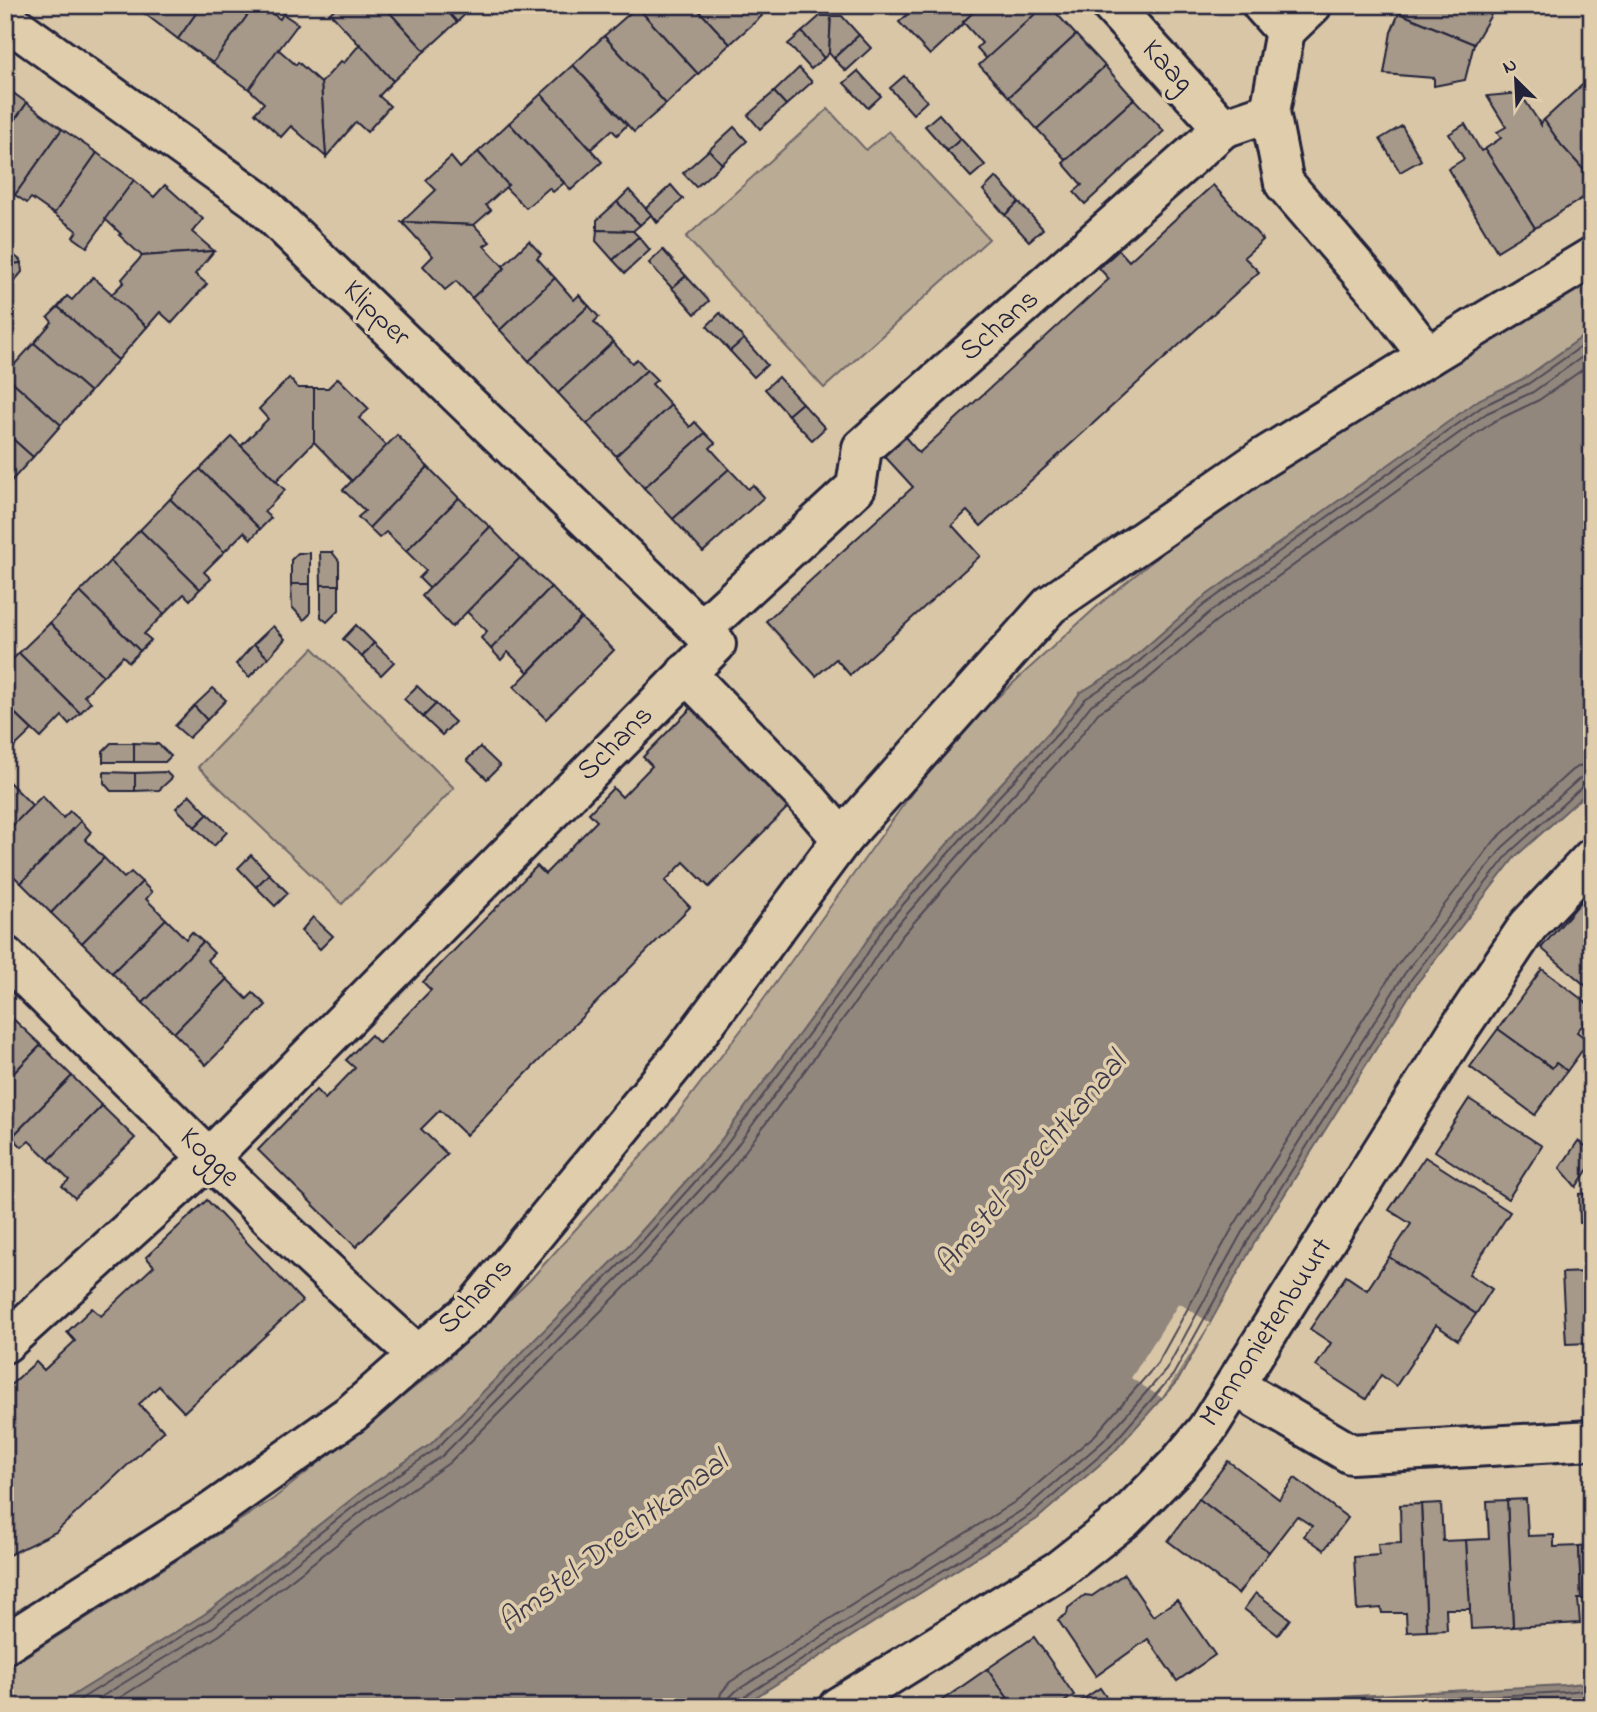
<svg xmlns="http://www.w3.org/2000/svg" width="1597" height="1712" viewBox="0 0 1597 1712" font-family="'Indie Flower',sans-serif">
	<rect width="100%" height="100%" fill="#d8c6a7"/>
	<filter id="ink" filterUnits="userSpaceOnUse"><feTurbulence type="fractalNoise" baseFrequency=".0143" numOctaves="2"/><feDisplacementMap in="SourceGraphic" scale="14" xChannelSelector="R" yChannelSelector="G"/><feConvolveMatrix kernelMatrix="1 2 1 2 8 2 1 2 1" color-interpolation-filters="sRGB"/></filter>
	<g filter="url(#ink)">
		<g fill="#baab95" stroke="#6e6668" stroke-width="2">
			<path d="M828,109L866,150L889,131L989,239L824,388L686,237Z"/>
			<path d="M1592,276V330L1525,378L1480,400L1200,600L1124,666L1080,693L1055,726L985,801L880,921L856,957L713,1151L630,1244L431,1444L361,1492L205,1614L66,1700L54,1707H5V1666L23,1658L273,1499L435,1371L530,1280L663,1132L748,1021L914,790L989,705L1102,602L1185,535L1361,415Z"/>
			<path d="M313,648L454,788L342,904L198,767Z"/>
		</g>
		<g fill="#92877d" stroke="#655f63" stroke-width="2">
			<path d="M1592,330V788L1515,857L1418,982L1256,1240L1179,1379L1113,1453L1037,1519L740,1707H54L205,1614L361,1492L431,1444L630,1244L713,1151L856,957L880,921L985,801L1055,726L1080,693L1124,666L1200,600L1480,399L1525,378Z"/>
			<path d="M1592,1682V1707H1252L1262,1701L1564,1685Z"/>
		</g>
		<path fill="#d8c6a7" d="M1179,1303L1210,1323L1162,1398L1131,1378Z"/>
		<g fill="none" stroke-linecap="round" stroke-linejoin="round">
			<g stroke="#4f4a55" stroke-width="2">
				<path d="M68,1707L209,1619L366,1497L436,1449L636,1248L718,1156L862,962L885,925L990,806L1060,731L1085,699L1128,671L1204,605L1483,406L1528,384L1592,339"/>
				<path d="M85,1707L214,1627L371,1504L442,1456L642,1254L725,1162L869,967L892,931L997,812L1067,736L1091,705L1134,678L1210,612L1487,413L1533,392L1592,350"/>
				<path d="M105,1707L220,1635L377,1513L449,1463L650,1262L732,1169L877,973L901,937L1005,819L1075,743L1098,713L1140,686L1216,621L1493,422L1539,400L1592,363"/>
				<path d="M718,1707L721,1693L730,1682L1021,1498L1095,1435L1157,1364L1233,1227L1396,967L1495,840L1572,770L1582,765L1592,764"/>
				<path d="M729,1707L730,1697L736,1691L1027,1507L1102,1442L1166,1370L1242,1232L1405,973L1503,847L1579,779L1585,775H1592"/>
				<path d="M738,1707V1702L742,1698L1032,1514L1109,1448L1173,1375L1250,1237L1412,978L1510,852L1584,785L1592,784"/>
				<path d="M1294,1707L1564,1692L1592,1689"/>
				<path d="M1454,1707L1592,1698"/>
			</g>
		</g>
		<g fill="#a69989" stroke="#22223b" stroke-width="2">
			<path d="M133,5H149L144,13Z"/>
			<path d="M149,5H202L178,39L144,13Z"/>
			<path d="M202,5H255L213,63L178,39Z"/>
			<path d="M255,5H260L280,19L283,14L298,24L249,89L213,63Z"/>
			<path d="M339,5H383L425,51L393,81L330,13Z"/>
			<path d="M383,5H442L457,22L425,51Z"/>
			<path d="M442,5H475L457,22Z"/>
			<path d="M639,5H694L730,44L698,74L637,7Z"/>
			<path d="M694,5H753L762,16L730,44Z"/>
			<path d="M898,5H918L908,15Z"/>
			<path d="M918,5H981L963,22L964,23L930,55L899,22Z"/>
			<path d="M981,5H1045L987,59L977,48L982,43L963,22Z"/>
			<path d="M1045,5H1049L1076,35L1009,97L979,65Z"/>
			<path d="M1402,5H1483L1492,13L1474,44L1399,13Z"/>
			<path d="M1483,5H1501L1492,13Z"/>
			<path d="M637,7L698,74L666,104L604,36Z"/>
			<path d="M1399,13L1474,44L1465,80L1434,86V78L1384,74L1391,32Z"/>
			<path d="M820,16H831L829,53L823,59V57L802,32Z"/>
			<path d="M831,16H842L859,35L835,57V60L829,53Z"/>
			<path d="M802,32L823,57V59L811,69L788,44Z"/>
			<path d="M859,35L871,48L846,71L835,60V57Z"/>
			<path d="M1076,35L1105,66L1037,129L1009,97Z"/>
			<path d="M604,36L666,104L634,132L573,65Z"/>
			<path d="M360,44L393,81L379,96L390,106L367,132L356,122L326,157L321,83L341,61L344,63Z"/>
			<path d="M278,49L296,65L298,62L321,83L326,157L291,126L281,137L255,113L264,103L249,89Z"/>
			<path d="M573,65L627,125L617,135L612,130L591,149L541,94Z"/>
			<path d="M1105,66L1134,99L1066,160L1037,129Z"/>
			<path d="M799,68L812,82L786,105L774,92Z"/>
			<path d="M858,71L881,96L868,108L844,83Z"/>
			<path d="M904,76L927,101L913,114L890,88Z"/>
			<path d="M1591,77H1592V179L1561,145L1544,120Z"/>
			<path d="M5,87L27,103L5,134Z"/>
			<path d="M774,92L786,105L760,129L748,115Z"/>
			<path d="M1520,93L1541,125V123L1544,120L1561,145L1592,179V192L1535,228L1485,149L1501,138L1497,132L1506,127L1487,96Z"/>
			<path d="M541,94L602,162L571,190L509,123Z"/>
			<path d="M1134,99L1164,131L1085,204L1074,192L1082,185L1063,163Z"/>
			<path d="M27,103L62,129L15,195L5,188L7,181L5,180V134Z"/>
			<path d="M939,114L961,139L947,151L925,126Z"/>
			<path d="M509,123L564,183L553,192L549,188L526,208L505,187L508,185L478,152Z"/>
			<path d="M1465,124L1481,151L1485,149L1535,228L1497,251L1448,169L1464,159L1449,134Z"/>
			<path d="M1402,126L1421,160L1400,172L1380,139Z"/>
			<path d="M734,127L747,141L722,164L709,150Z"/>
			<path d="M62,129L97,153L54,214L31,198L27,203L15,195Z"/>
			<path d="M961,139L985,165L971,177L947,151Z"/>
			<path d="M709,150L722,164L696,187L683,173Z"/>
			<path d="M478,152L508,185L486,205L491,210L474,225L402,222L436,190L426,180L451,157L460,168Z"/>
			<path d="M97,153L134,180L87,247L73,237L77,231L54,214Z"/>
			<path d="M996,177L1019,202L1005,215L983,190Z"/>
			<path d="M134,180L154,197L165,185L203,219L192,232L214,251L142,256L119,235L121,234L105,219Z"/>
			<path d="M671,185L683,199L658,222L645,209Z"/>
			<path d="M1213,185L1263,240L1244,257L1259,272L981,526L967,511L952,525L980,556L850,675L836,659L816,676L766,621L913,487L878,449L899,430L919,453L1109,279L1099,268L1119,250L1129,261Z"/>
			<path d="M629,190L658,222L657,223L651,215L640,225L617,202Z"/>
			<path d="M617,202L640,225L633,231L597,230V220Z"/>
			<path d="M1019,202L1043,229L1029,241L1005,215Z"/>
			<path d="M402,222L474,225L490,242L484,246L505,268L472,298L456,281L445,290L423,266L433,256Z"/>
			<path d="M597,230L633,231L640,238H637L613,260L596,241Z"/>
			<path d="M637,238H640L650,250L625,273L613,260Z"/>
			<path d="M529,241L541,254L537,258L555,278L500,330L472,298L505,268L503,266Z"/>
			<path d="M5,248L20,260L21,263L5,265Z"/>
			<path d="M663,250L686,276L672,288L649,263Z"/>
			<path d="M214,251L195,274L207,284L172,323L160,312L147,327L111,295L124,282L122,279L142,256Z"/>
			<path d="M21,263L22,272L5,292V265Z"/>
			<path d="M686,276L709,301L695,314L672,288Z"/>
			<path d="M93,277L112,294L111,295L147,327L118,360L58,307L67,296L72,300Z"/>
			<path d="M555,278L574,300L579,295L589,306L529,361L500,330Z"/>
			<path d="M589,306L599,317L594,322L613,342L558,393L529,361Z"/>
			<path d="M58,307L118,360L90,392L34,343L52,322L48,317Z"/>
			<path d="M720,313L744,339L730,351L707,326Z"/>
			<path d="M744,339L767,365L754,377L730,351Z"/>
			<path d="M613,342L632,363L637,359L647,370L587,424L558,393Z"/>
			<path d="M34,343L90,392L61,425L5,375V365L10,360L15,364Z"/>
			<path d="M647,370L657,380L652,384L671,405L616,456L587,424Z"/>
			<path d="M5,375L61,425L33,457L5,432Z"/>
			<path d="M778,377L802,403L788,415L765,389Z"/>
			<path d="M289,378L298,388H314V442L276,481L241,446L268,419L259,409Z"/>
			<path d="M338,378L369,409L359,418L387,446L352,481L314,442V388H328Z"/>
			<path d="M802,403L825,428L812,440L788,415Z"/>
			<path d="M671,405L690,427L695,422L705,433L644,488L616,456Z"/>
			<path d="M5,432L33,457L5,488Z"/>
			<path d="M705,433L715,443L710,448L729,469L673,519L644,488Z"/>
			<path d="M397,435L428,467L369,528L358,517L365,511L343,490Z"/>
			<path d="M232,437L285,490L264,512L271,518L260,529L200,469Z"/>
			<path d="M428,467L459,498L406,551L386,532L379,538L369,528Z"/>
			<path d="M200,469L260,529L251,539L244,532L224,552L170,499Z"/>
			<path d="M729,469L748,489L753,485L764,497L703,552L673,519Z"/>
			<path d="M459,498L490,527L430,589L419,578L426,571L406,551Z"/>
			<path d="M170,499L224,552L204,572L211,579L200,589L140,530Z"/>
			<path d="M490,527L520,558L452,627L422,596Z"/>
			<path d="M140,530L200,589L190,600L184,594L164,614L110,561Z"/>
			<path d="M320,552H332L339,561V585H321Z"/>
			<path d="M298,553H310V584H291V560Z"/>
			<path d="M520,558L551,587L491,649L481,638L487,631L467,612Z"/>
			<path d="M110,561L164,614L144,634L151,640L140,651L80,592Z"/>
			<path d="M291,584H310V614L304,620L292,607Z"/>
			<path d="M321,585H339V610L327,622L321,617Z"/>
			<path d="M551,587L581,618L528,672L508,652L501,660L491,649Z"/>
			<path d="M80,592L140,651L129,662L123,656L103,676L50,623Z"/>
			<path d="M581,618L614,650L546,719L514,687Z"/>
			<path d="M50,623L103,676L84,696L91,702L80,713L19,653Z"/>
			<path d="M356,625L374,643L362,657L343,639Z"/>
			<path d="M273,626L285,639L268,658L254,644Z"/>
			<path d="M374,643L394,662L381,675L362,657Z"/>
			<path d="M254,644L268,658L249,677L236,664Z"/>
			<path d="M19,653L80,713L69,724L62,716L41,738L5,704V667Z"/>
			<path d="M417,686L436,704L423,717L404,699Z"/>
			<path d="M213,688L226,700L207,720L194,706Z"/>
			<path d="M701,698L800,795L709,887L684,862L665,881L690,907L466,1135L440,1110L421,1129L447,1154L356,1247L258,1150L316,1090L325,1099L355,1068L346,1060L371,1035L379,1043L431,990L423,982L537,866L545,874L597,821L589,813L613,788L622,797L652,766L643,757Z"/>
			<path d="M5,704L32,730L5,756Z"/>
			<path d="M436,704L455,722L442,735L423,717Z"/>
			<path d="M194,706L207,720L189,738L175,726Z"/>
			<path d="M111,743H134V762H103V751Z"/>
			<path d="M134,743L158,744L171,756L165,762H134Z"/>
			<path d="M480,747L500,766L487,779L467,760Z"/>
			<path d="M104,772L135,773V791H111L104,783Z"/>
			<path d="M166,772L172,778L159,790L135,791V773Z"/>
			<path d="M5,778L33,806L5,833Z"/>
			<path d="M190,795L208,814L195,827L176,808Z"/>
			<path d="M42,796L63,818L70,811L81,821L21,883L5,868V833Z"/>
			<path d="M208,814L227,832L214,846L195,827Z"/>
			<path d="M81,821L91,832L85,839L104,858L51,913L21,883Z"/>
			<path d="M251,855L269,874L256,887L238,868Z"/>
			<path d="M104,858L124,878L131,872L142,882L82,943L51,913Z"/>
			<path d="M269,874L288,893L275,906L256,887Z"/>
			<path d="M142,882L152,892L146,899L166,919L112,973L82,943Z"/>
			<path d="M1592,889V991L1541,948Z"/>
			<path d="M313,917L333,936L320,949L301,931Z"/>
			<path d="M166,919L186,939L192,932L203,942L143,1003L112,973Z"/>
			<path d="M203,942L214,953L207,960L227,979L174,1033L143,1003Z"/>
			<path d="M1542,969L1592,1007V1013L1577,1032L1589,1041L1567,1071L1556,1063L1552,1068L1498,1029Z"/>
			<path d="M227,979L247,999L253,993L266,1005L206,1065L174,1033Z"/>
			<path d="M10,1016L41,1045L5,1082V1021Z"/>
			<path d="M1498,1029L1552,1068L1556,1063L1567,1071L1535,1115L1470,1067Z"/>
			<path d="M41,1045L72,1076L12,1137L5,1131V1122L7,1120L5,1117V1082Z"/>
			<path d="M72,1076L102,1106L49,1160L29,1141L22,1147L12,1137Z"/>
			<path d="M1469,1099L1542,1146L1508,1199L1435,1151Z"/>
			<path d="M102,1106L135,1138L75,1198L62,1186L69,1180L49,1160Z"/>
			<path d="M1578,1141L1592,1150V1163L1576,1187L1560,1168Z"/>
			<path d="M1425,1157L1510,1212L1469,1274L1492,1289L1476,1314L1389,1257L1411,1224L1389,1210Z"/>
			<path d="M1592,1193V1222L1580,1223L1579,1194Z"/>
			<path d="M207,1200L302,1301L184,1412L159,1386L139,1404L164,1431L56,1532L5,1557V1390L36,1362L44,1370L75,1341L67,1332L92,1308L101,1316L154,1266L146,1257Z"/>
			<path d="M1586,1253H1592L1591,1366L1590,1343L1566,1344L1562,1273L1587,1272Z"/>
			<path d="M1389,1257L1476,1314L1458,1340L1436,1325L1396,1386L1381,1375L1366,1399L1316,1366L1331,1343L1310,1329L1346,1276L1367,1290Z"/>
			<path d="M1228,1461L1279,1499L1295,1478L1348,1518L1324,1550L1304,1536L1312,1526L1297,1516L1269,1552L1199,1499Z"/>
			<path d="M1199,1499L1269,1552L1238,1594L1168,1541Z"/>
			<path d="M1526,1499L1528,1536L1554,1535V1547L1579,1546L1581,1599H1578L1580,1623L1513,1627L1507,1500Z"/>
			<path d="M1507,1500L1513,1627L1471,1629L1466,1540L1489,1539L1487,1501Z"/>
			<path d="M1441,1503L1443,1541L1466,1540L1470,1609H1446L1447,1630L1427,1631L1421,1504Z"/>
			<path d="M1421,1504L1427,1631L1407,1632L1406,1613H1382L1381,1608L1357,1610L1354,1557L1379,1555L1378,1544L1401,1543L1400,1505Z"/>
			<path d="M1592,1545V1599H1581L1579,1546Z"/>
			<path d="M1124,1574L1153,1616L1177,1600L1215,1655L1177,1681L1148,1639L1096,1676L1058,1620L1067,1614L1068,1608L1085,1595L1092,1596Z"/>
			<path d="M1256,1593L1290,1619L1278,1635L1244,1609Z"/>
			<path d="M1034,1637L1074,1695L1057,1707H1014L987,1669Z"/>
			<path d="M987,1669L1014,1707H945L941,1701Z"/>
			<path d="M1100,1688L1113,1707H1078L1076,1704Z"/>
		</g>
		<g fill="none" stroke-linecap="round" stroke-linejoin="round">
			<defs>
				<g id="street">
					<path d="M1111,5L1223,128"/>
					<path d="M1262,5L1285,31"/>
					<path d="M5,19L257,200L716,644L208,1159L5,1343"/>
					<path d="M1285,31L1270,112L1284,183L1383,298L1428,356"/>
					<path d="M1285,31L1312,5"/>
					<path d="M702,629L856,487L862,448L1223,128L1270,112"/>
					<path d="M686,673L804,795L842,839"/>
					<path d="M5,956C141,1091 275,1227 418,1355"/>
					<path d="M1235,1386L1351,1454L1592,1440"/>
					<path d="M5,1644L212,1512L352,1413L418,1355L474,1308L684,1052L842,839L1050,605L1263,458L1428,356L1592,257"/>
					<path d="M838,1707L1059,1570L1124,1519L1178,1464L1207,1429L1461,1026L1528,926L1592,858"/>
				</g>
			</defs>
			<use href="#street" stroke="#22223b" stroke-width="44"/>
			<use href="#street" stroke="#e0cdab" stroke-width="38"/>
		</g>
	</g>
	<g text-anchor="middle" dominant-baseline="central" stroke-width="7" stroke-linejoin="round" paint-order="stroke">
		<g font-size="30" fill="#22223b" stroke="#e0cdab">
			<text transform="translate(1167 67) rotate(47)">Kaag</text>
			<text transform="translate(376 314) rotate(44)">Klipper</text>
			<text transform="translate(1000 326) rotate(-41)">Schans</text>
			<text transform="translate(616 744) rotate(-45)">Schans</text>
			<text transform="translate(209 1158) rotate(44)">Kogge</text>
			<text transform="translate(476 1297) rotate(-46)">Schans</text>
			<text transform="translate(1267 1333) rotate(-57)">Mennonietenbuurt</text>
		</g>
		<g font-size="32" font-style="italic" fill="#3e3b4c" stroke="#e0cdab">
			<text transform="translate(1032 1164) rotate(-50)">Amstel-Drechtkanaal</text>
			<text transform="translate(614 1543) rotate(-37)">Amstel-Drechtkanaal</text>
		</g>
	</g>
	<rect width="1597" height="1712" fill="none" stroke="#e0cdab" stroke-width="28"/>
	<rect x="14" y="14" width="1569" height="1684" fill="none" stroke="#22223b" stroke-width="2.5" filter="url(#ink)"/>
	<g transform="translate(1516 80) rotate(336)" stroke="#e0cdab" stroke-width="5" paint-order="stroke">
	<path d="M0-5L12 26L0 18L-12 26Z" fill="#22223b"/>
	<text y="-10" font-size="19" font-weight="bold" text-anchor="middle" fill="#22223b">N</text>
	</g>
</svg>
